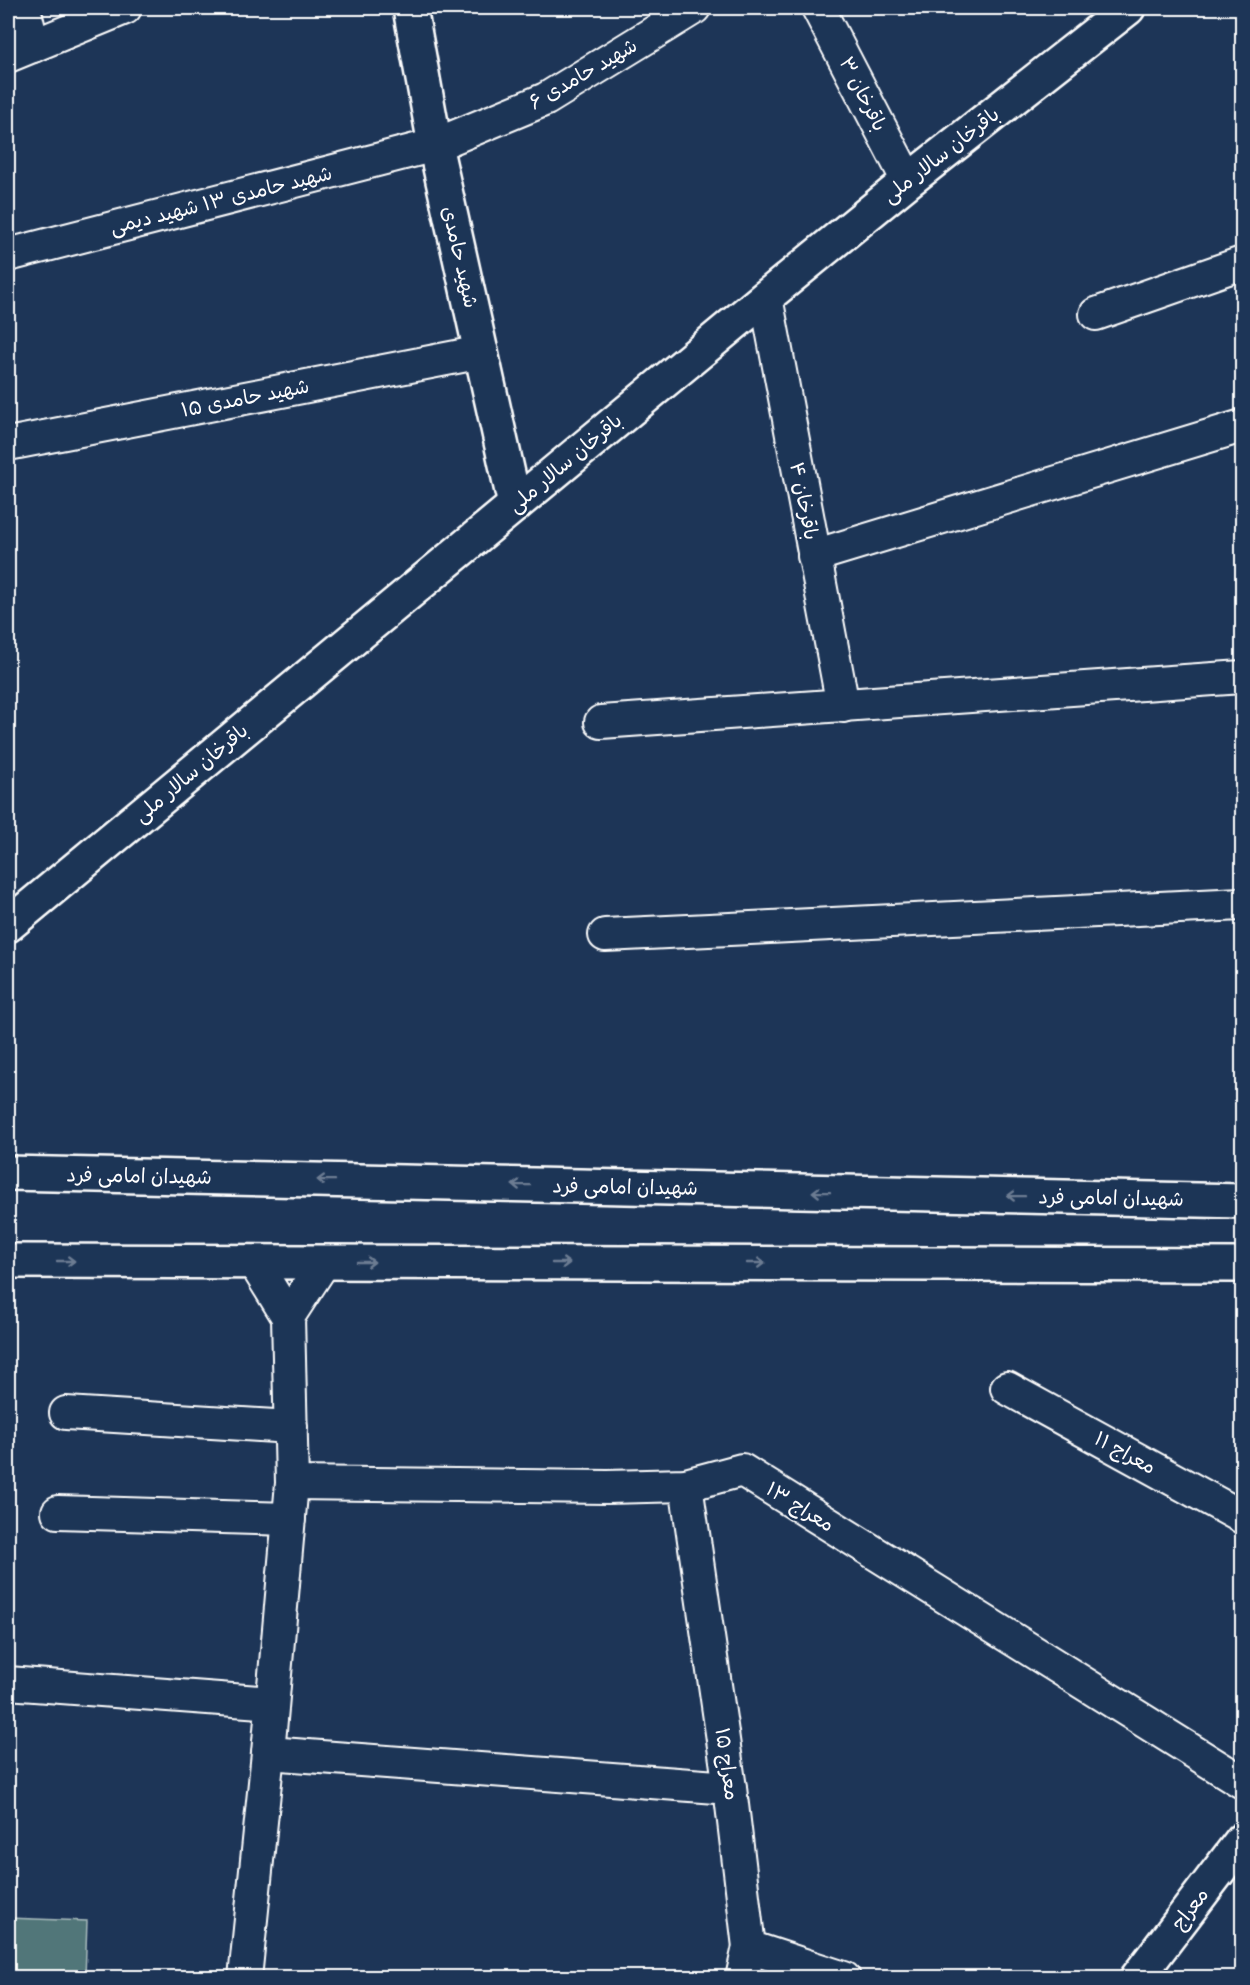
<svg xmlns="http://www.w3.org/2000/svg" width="1250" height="1985" viewBox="0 0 1250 1985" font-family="Sriracha,'Playpen Sans Arabic',sans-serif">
	<rect width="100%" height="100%" fill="#1d3557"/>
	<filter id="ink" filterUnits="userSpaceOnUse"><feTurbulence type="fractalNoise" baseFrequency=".0167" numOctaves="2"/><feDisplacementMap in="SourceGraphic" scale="12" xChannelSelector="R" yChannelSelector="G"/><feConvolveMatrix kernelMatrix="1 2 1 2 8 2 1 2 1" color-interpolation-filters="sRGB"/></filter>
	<g filter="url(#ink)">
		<path fill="#517679" stroke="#a8babc" stroke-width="1.5" d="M8,1918L87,1921L85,1977H8Z"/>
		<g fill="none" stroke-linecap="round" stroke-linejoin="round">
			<defs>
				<g id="minor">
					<path d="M24,8L33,46"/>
					<path d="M818,8L908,181"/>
					<path d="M8,56L125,8"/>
					<path d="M8,255L435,145L546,99L694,8"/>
					<path d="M766,297L843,706"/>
					<path d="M1096,314L1242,263"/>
					<path d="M8,444L482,352"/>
					<path d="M814,556L1242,426"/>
					<path d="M601,722L1242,677"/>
					<path d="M605,935L1242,904"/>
					<path d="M288,1317L324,1262"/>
					<path d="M1007,1388L1242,1517"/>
					<path d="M66,1413L291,1427"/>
					<path d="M292,1483L607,1487L686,1485L742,1470L1242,1782"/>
					<path d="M686,1485L730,1788L749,1947L844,1978"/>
					<path d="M58,1512L289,1519"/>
					<path d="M8,1683L272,1703"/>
					<path d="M268,1753L730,1788"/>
					<path d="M245,1978L268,1753L292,1483L288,1317L254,1262"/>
					<path d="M742,1978L749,1947"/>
				</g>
				<g id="tertiary">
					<path d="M410,8L435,145L515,505"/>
					<path d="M8,925L766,297L908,181L1128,8"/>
					<path d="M8,1173L1242,1201"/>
					<path d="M8,1261L1242,1265"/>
					<path d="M1137,1978L1242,1840"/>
				</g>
			</defs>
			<use href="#minor" stroke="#fff" stroke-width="36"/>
			<use href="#tertiary" stroke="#fff" stroke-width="38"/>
			<use href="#minor" stroke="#1d3557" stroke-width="32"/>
			<use href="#tertiary" stroke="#1d3557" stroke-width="33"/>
		</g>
		<defs><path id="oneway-shaft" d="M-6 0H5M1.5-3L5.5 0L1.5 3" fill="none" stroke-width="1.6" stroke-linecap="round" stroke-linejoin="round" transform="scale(1.5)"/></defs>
		<g stroke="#6c7c92">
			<use href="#oneway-shaft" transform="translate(326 1180) rotate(-179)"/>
			<use href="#oneway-shaft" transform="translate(521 1185) rotate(-179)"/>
			<use href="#oneway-shaft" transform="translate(821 1192) rotate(-179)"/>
			<use href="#oneway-shaft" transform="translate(1016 1196) rotate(-179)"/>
			<use href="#oneway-shaft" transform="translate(66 1261)"/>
			<use href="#oneway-shaft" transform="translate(366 1262)"/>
			<use href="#oneway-shaft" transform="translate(561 1263)"/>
			<use href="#oneway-shaft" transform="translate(756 1263)"/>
		</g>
	</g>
	<g text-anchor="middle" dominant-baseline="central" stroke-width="4.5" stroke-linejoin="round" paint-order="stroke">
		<g font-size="20" fill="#fff" stroke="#1d3557">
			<text transform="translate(583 74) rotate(-30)">شهید حامدی ۶</text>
			<text transform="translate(863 94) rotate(63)">باقرخان ۳</text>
			<text transform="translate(941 155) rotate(-38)">باقرخان سالار ملی</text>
			<text transform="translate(221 200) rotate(-14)">شهید حامدی ۱۳ شهید دیمی</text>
			<text transform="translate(460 257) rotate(77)">شهید حامدی</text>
			<text transform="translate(245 398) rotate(-11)">شهید حامدی ۱۵</text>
			<text transform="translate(565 463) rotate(-40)">باقرخان سالار ملی</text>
			<text transform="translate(804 501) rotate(79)">باقرخان ۴</text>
			<text transform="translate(191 773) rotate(-40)">باقرخان سالار ملی</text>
			<text transform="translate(139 1176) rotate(1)">شهیدان امامی فرد</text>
			<text transform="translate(625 1187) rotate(1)">شهیدان امامی فرد</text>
			<text transform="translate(1111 1198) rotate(1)">شهیدان امامی فرد</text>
			<text transform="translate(1125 1453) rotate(29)">معراج ۱۱</text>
			<text transform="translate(800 1507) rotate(32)">معراج ۱۳</text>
			<text transform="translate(727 1764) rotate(82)">معراج ۱۵</text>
			<text transform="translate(1190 1909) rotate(-52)">معراج</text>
		</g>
	</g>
	<rect width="1250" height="1985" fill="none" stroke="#1d3557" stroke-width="30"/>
	<rect x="15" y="15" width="1220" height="1955" fill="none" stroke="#fff" stroke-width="2" filter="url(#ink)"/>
</svg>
